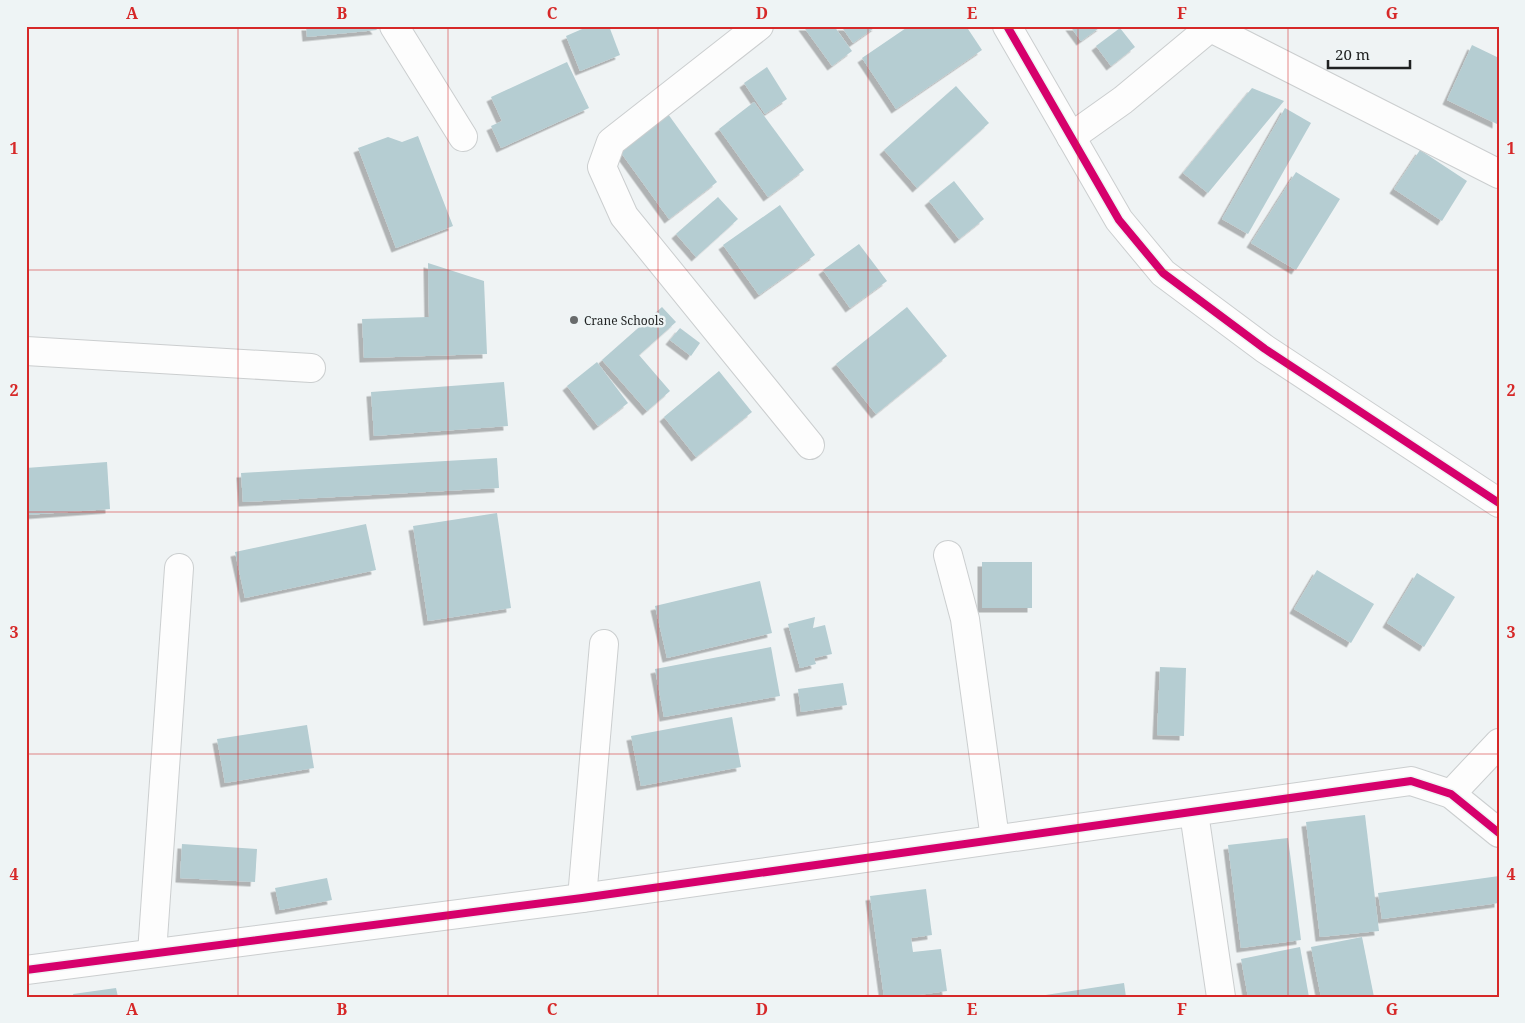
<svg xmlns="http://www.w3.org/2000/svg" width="1525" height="1023" viewBox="0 0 1525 1023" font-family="'Noto Serif',serif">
	<defs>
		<filter id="shadow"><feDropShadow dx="-4.5" dy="4.5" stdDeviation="0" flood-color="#0004"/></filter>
	</defs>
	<rect width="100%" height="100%" fill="#eff3f4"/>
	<g fill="#b5cdd2" filter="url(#shadow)">
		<path d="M306,26H374L377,30L307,37Z"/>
		<path d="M589,26H609L620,55L580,71L566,36Z"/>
		<path d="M803,26H834L852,51L832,66Z"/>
		<path d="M841,26H877L853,43Z"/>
		<path d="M909,26H966L982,50L896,109L862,58Z"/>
		<path d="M1070,26H1102L1081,41Z"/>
		<path d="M1120,28L1135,47L1111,66L1096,46Z"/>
		<path d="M1472,45L1499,58L1497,124L1447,100Z"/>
		<path d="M567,62L589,108L501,148L491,126L502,121L491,97Z"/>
		<path d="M767,67L787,99L765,114L744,83Z"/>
		<path d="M956,86L989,123L917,188L884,150Z"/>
		<path d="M1252,88L1284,101L1208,193L1183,173Z"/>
		<path d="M754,102L804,170L768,197L719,129Z"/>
		<path d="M1285,108L1311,123L1248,234L1222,219Z"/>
		<path d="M668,114L717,182L669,219L619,150Z"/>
		<path d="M418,136L453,226L396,248L358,148L388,137L402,142Z"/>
		<path d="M1420,150L1467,181L1442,221L1394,189Z"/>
		<path d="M1296,172L1340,199L1296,270L1251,243Z"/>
		<path d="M954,181L984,219L959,239L929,201Z"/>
		<path d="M718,197L738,219L696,257L676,234Z"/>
		<path d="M780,205L815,255L759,295L723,245Z"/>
		<path d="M859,244L887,281L850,308L823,270Z"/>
		<path d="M428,263L484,281L487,354L364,358L362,319L429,317Z"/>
		<path d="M662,307L676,322L639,355L670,391L647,411L602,360Z"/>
		<path d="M907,307L947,356L876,414L836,364Z"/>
		<path d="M680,328L700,343L691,356L670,340Z"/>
		<path d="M597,362L628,403L598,426L567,386Z"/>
		<path d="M719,371L752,412L696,457L664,417Z"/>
		<path d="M504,382L508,426L374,436L371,392Z"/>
		<path d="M497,458L499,488L243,502L241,473Z"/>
		<path d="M107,462L110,509L26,515V468Z"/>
		<path d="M497,513L511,608L428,621L413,526Z"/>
		<path d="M366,524L376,570L245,598L235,552Z"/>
		<rect x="982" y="562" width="50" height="46"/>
		<path d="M1317,570L1374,604L1351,643L1294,609Z"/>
		<path d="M1417,573L1455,597L1424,647L1387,623Z"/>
		<path d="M760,581L772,633L667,658L655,606Z"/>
		<path d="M815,617L813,628L825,625L832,654L814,658L816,664L800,668L788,624Z"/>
		<path d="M771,647L780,696L664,717L655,669Z"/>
		<path d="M1160,667L1186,668L1184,736L1157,735Z"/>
		<path d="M843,683L847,705L801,712L798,689Z"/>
		<path d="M732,717L741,767L641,786L631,736Z"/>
		<path d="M307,725L314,768L225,783L217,739Z"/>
		<path d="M1365,815L1379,931L1320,937L1306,822Z"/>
		<path d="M1288,838L1301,940L1241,948L1228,845Z"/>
		<path d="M182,844L257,849L255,882L180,878Z"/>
		<path d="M1499,876V903L1382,919L1378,893Z"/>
		<path d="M327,878L332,900L280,910L275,888Z"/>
		<path d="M926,889L932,935L911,938L913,952L941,949L947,991L904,997H884L870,896Z"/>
		<path d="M1362,937L1374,997H1321L1311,947Z"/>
		<path d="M1300,947L1309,997H1248L1241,959Z"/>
		<path d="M1124,983L1126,997H1039V996Z"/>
		<path d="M116,988L118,997H74L73,994Z"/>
	</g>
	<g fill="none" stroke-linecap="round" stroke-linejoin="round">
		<defs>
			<g id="minor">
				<path d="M394,26L463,137"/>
				<path d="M759,26L611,142L602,167L624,216L810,445"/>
				<path d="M1007,26L1119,220L1163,273L1265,349L1499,503"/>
				<path d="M1211,28L1499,174"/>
				<path d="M1071,137L1123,100L1212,26"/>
				<path d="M26,351L311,368"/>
				<path d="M948,555L965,619L995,839"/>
				<path d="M1451,794L1499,743"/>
				<path d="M1194,813L1221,997"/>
				<path d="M582,898L604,644"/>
				<path d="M152,953L179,568"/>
				<path d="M26,970L582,898L1411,781L1451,794L1499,833"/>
			</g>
		</defs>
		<use href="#minor" stroke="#cbcecf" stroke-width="30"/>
		<use href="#minor" stroke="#fdfdfd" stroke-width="28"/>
		<defs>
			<g id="cycleway">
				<path d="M1007,26L1119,220L1163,273L1265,349L1499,503"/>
				<path d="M26,970L582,898L1411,781L1451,794L1499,833"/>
			</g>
		</defs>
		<use href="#cycleway" stroke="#eef4f5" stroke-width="11"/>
		<use href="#cycleway" stroke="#d6006c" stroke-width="8"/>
	</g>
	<path fill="none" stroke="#d62828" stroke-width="1" stroke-opacity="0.55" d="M238,26V997M448,26V997M658,26V997M868,26V997M1078,26V997M1288,26V997M26,270H1499M26,512H1499M26,754H1499"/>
	<circle fill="#686a6b" stroke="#eef4f5" stroke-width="2" cx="574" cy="320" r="5"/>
	<g text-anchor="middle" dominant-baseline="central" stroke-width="5" stroke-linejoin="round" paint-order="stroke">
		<g font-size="12" fill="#1f2121" stroke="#eef4f5" text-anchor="start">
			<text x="584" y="320">Crane Schools</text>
		</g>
	</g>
	<rect width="1525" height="1023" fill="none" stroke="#eef4f5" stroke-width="55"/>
	<path d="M1328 60v8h82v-8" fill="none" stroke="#1f2121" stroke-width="2.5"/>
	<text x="1335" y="60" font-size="15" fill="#1f2121" stroke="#eef4f5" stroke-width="4" paint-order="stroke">20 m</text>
	<rect x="28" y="28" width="1470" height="968" fill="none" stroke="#d62828" stroke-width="2"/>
	<g font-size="16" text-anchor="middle" font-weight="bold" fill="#d62828">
		<text x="132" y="19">A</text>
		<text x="342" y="19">B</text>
		<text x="552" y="19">C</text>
		<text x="762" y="19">D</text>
		<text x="972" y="19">E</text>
		<text x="1182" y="19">F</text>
		<text x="1392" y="19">G</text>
		<text x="14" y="154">1</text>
		<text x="1511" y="154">1</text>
		<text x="14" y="396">2</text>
		<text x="1511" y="396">2</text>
		<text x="14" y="638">3</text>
		<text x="1511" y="638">3</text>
		<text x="14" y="880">4</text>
		<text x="1511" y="880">4</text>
		<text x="132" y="1015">A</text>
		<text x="342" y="1015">B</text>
		<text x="552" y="1015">C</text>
		<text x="762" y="1015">D</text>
		<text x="972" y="1015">E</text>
		<text x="1182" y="1015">F</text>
		<text x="1392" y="1015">G</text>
	</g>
</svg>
